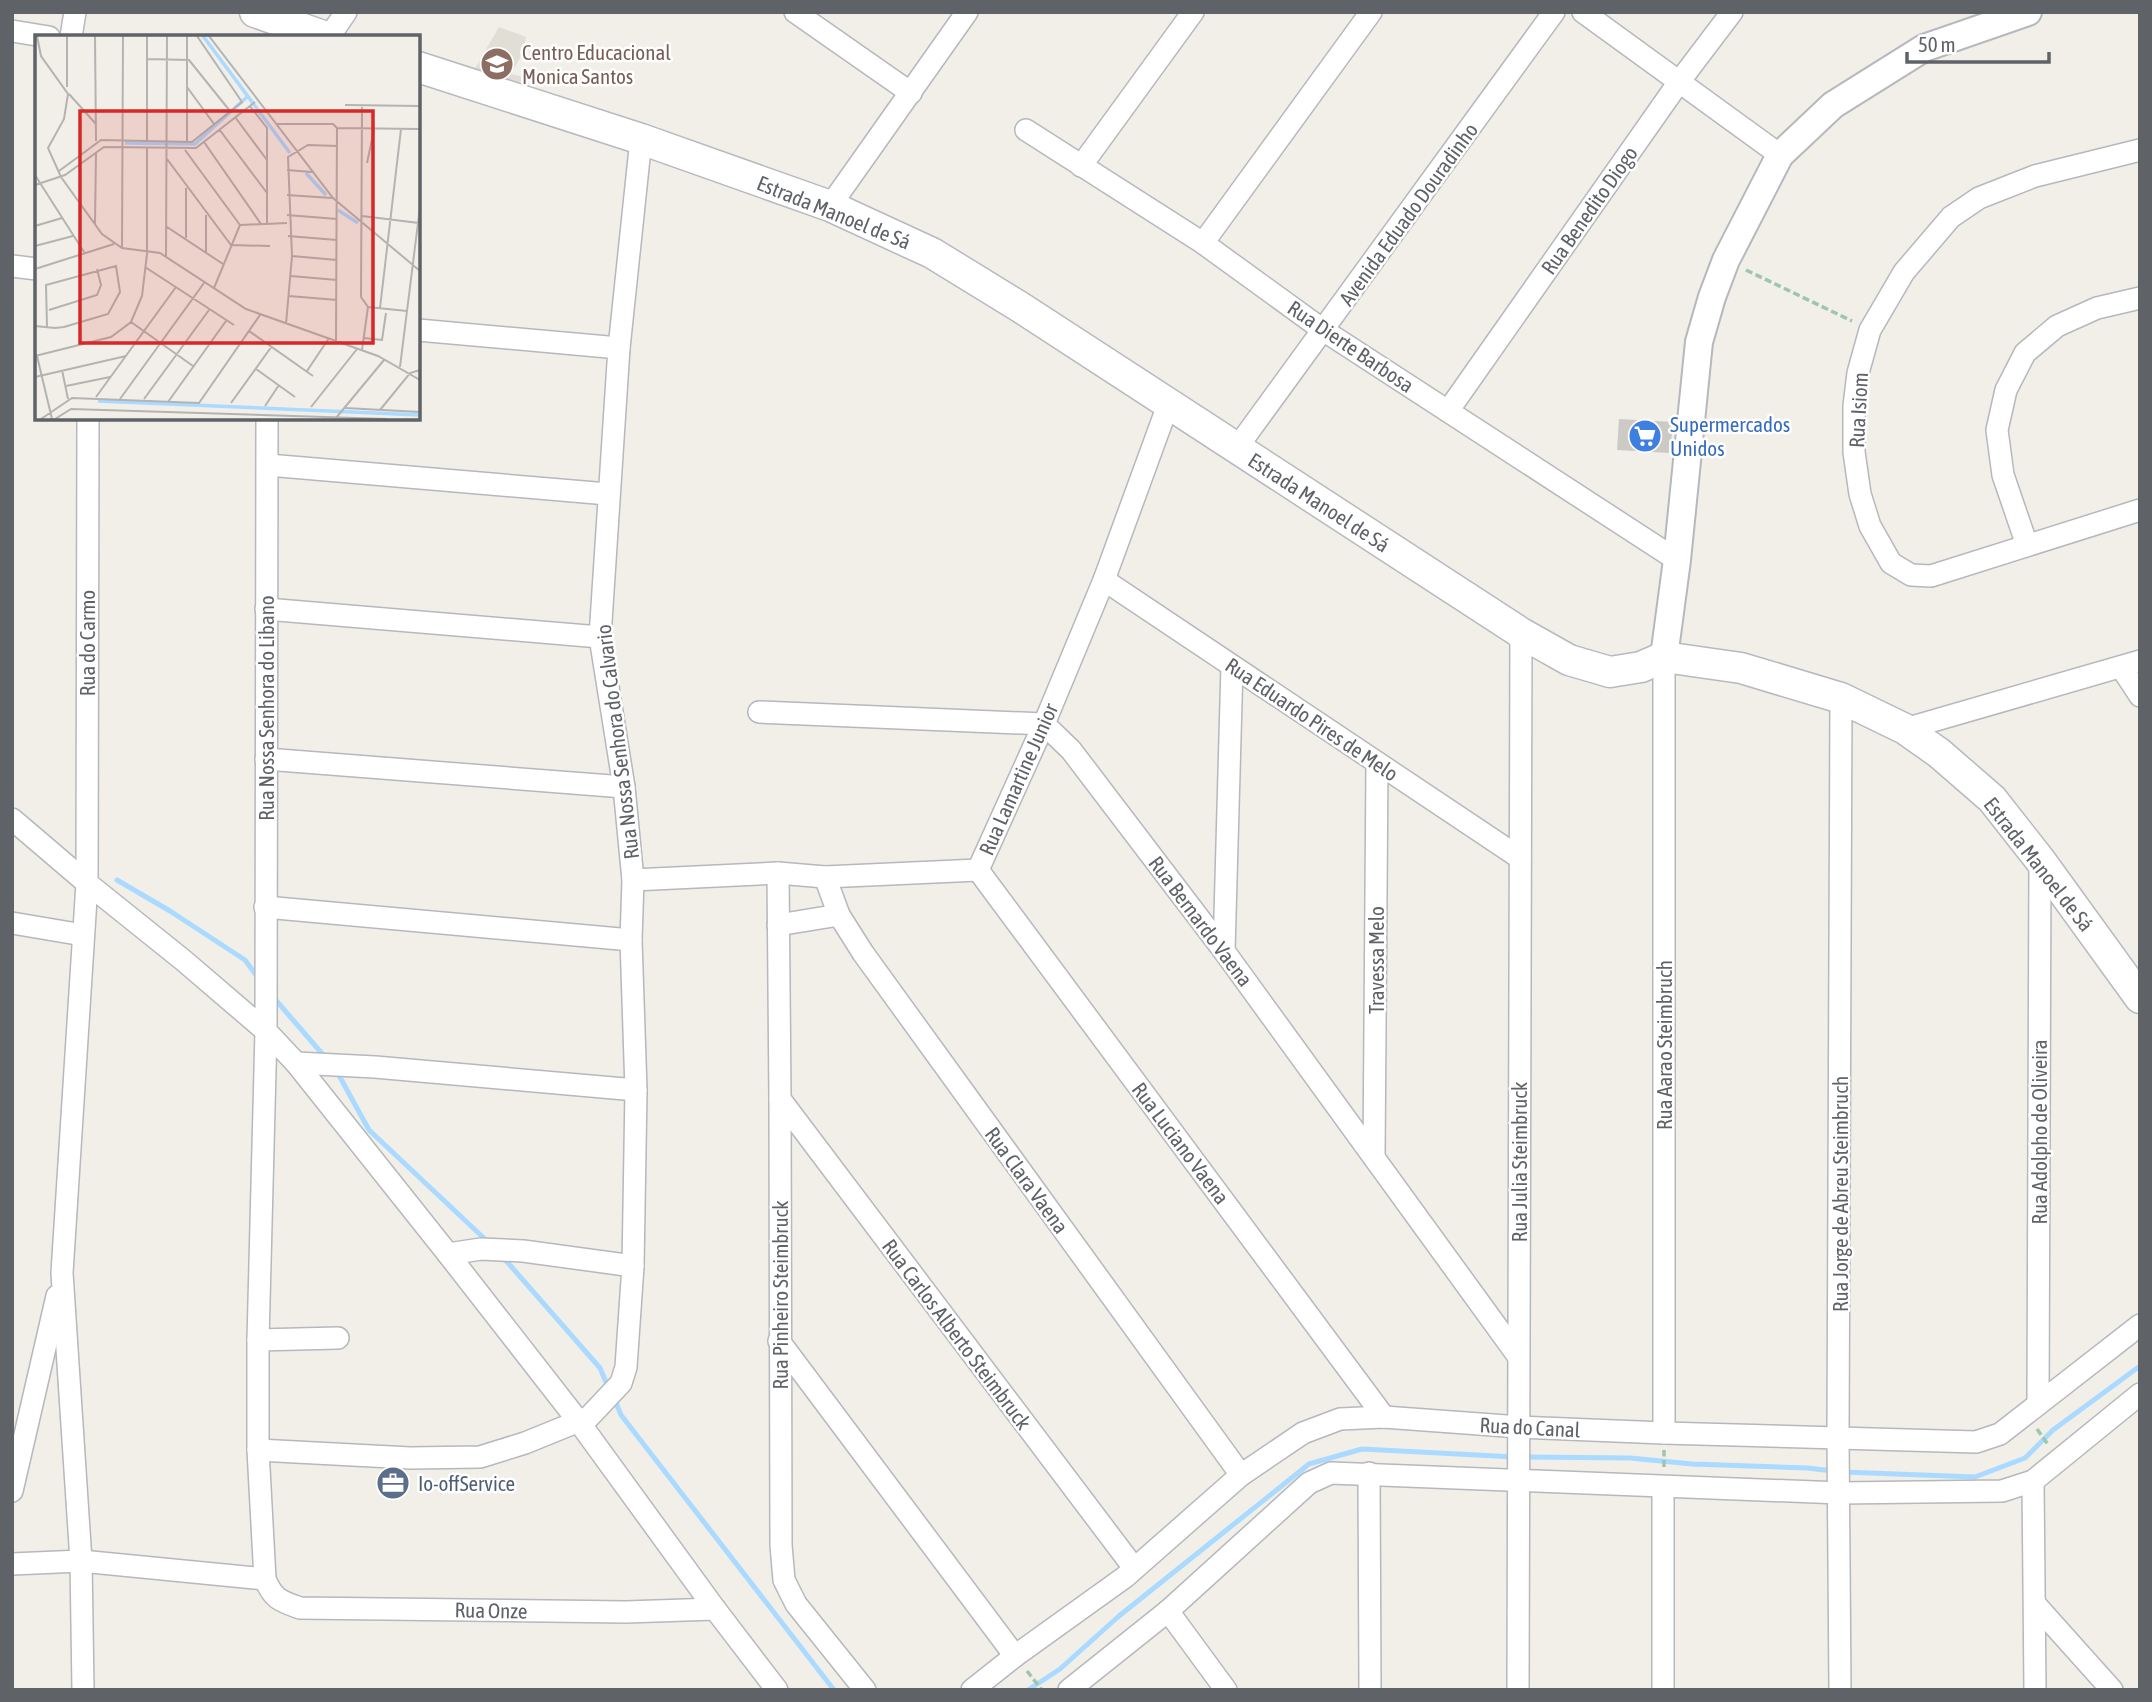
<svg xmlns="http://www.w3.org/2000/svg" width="2152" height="1702" viewBox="0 0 2152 1702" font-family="'Asap Condensed',sans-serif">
	<rect width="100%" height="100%" fill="#f1efe8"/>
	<path fill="#e1ded6" d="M499,27L526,37L523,53L511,74L523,77L516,91L470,77Z"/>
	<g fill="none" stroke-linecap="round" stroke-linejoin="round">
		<g stroke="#aadaff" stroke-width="5">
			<path d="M117,880L170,911L245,960L259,979"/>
			<path d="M274,998L325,1057"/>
			<path d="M336,1070L369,1130L488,1242"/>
			<path d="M502,1256L600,1368L609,1389"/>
			<path d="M614,1398L621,1415L834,1690"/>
			<path d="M1525,1457L1630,1458L1692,1464L1807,1468L1833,1471"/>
			<path d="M1843,1472L1975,1477L2025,1458L2053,1430L2140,1366"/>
			<path d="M1028,1690L1060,1669L1119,1616L1309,1464L1362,1449L1515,1457"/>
		</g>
	</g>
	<path fill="#cccac5" d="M1619,419L1674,422L1669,453L1617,450Z"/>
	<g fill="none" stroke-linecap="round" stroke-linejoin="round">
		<defs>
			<g id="minor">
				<path d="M795,12L911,93"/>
				<path d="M1583,12L1780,155"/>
				<path d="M12,31L49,37"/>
				<path d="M71,37L75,12"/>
				<path d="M329,37L346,12"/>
				<path d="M1026,130L1203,243L1323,330L1677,560"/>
				<path d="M2140,150L2035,176L1979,198L1951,217L1904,272L1870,330L1858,373L1854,406V452L1860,494L1870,526L1891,563L1911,575L1931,576L2140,510"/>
				<path d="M1081,166L1193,12"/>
				<path d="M830,206L967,12"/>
				<path d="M1203,243L1371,12"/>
				<path d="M12,266L37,269"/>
				<path d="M418,330L619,348"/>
				<path d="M1448,411L1679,82L1732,12"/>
				<path d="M267,418L266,1031L258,1340V1450L265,1579C273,1599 280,1601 300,1608L626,1612L715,1609"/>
				<path d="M1236,449L1554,12"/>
				<path d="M268,465L608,494"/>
				<path d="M2027,545L2003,475L1997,430L2006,390L2025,353L2057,326L2097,308L2140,298"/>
				<path d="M1104,580L1520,858"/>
				<path d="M266,609L600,637"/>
				<path d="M2121,667L2140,696"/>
				<path d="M759,712L1044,724L1071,750L1224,951L1518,1356"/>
				<path d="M1905,729L2140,661"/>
				<path d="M266,759L624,787"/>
				<path d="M12,819L87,883L183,960L266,1031L296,1063L448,1254L579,1422L715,1609L777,1690"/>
				<path d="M978,870L1384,1417"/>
				<path d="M978,870L1044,724L1104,580L1168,405"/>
				<path d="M778,873L780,1099L781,1545L784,1580L796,1604L865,1690"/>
				<path d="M825,877L839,915L863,953L1241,1475"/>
				<path d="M633,880L778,873L825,877L978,870"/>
				<path d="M265,907L631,940"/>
				<path d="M12,923L83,935"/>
				<path d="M778,925L839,915"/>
				<path d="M1224,951L1232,666"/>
				<path d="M296,1063L375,1067L636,1090"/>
				<path d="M780,1099L1134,1568"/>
				<path d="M1374,1157L1377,763"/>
				<path d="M448,1254L481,1249L523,1251L633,1266"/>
				<path d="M258,1340L338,1338"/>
				<path d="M779,1341L1015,1656"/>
				<path d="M2038,1404L2040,860"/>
				<path d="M1664,1433V657"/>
				<path d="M258,1450L410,1458L480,1457L525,1443L589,1417L621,1383L626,1367L633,1266L636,1090L631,940L633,880L624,787L600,637L619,348L641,139"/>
				<path d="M1369,1473L1370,1690"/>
				<path d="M2033,1481L2035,1690"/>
				<path d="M12,1491L57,1296"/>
				<path d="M12,1564L81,1561L265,1579"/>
				<path d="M2035,1604L2112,1690"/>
				<path d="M1168,1611L1226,1690"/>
				<path d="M83,1690L81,1561L62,1273L87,883L88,418"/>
				<path d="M972,1690L1015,1656L1125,1577L1241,1475L1303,1433L1340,1419L1384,1417L1520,1427L1664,1433L1976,1442L2000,1434L2140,1325"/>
				<path d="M1069,1690L1168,1611L1309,1483L1331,1473L1840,1493L2002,1491L2033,1481L2140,1394"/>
				<path d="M1518,1690L1521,633"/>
				<path d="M1663,1690V1487"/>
				<path d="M1840,1690L1838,1438L1841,698"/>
			</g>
			<path id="tertiary" d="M1664,657L1677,560L1699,342L1712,297L1726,260L1780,155L1833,105L1924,48L2028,12"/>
			<g id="secondary">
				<path d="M255,12L326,37"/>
				<path d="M418,67L641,139L830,206L932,253L1020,307L1521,633L1569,660L1610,672L1641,667L1664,657L1741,668L1841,698L1905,729L1939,753L1992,799L2040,860L2140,998"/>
			</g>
		</defs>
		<use href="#minor" stroke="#b5b8bc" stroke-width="24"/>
		<use href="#tertiary" stroke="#b5b8bc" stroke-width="30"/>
		<use href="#secondary" stroke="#b6babf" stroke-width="33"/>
		<g stroke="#9cc7a9" stroke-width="3.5" stroke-dasharray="7 3.5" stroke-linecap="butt">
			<path d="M1746,270L1852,321"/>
			<path d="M2037,1429L2049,1446"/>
			<path d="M1664,1467V1450"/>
			<path d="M1027,1671L1042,1690"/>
		</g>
		<use href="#minor" stroke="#fff" stroke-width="21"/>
		<use href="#tertiary" stroke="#fff" stroke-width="26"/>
		<use href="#secondary" stroke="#fff" stroke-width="30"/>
	</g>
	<defs>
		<symbol id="school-disc" viewBox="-11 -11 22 22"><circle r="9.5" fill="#8d6e63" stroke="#fff"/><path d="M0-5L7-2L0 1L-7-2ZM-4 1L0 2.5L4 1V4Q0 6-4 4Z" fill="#fff"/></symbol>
		<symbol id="supermarket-disc" viewBox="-11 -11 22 22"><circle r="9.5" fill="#3f7fe0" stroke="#fff"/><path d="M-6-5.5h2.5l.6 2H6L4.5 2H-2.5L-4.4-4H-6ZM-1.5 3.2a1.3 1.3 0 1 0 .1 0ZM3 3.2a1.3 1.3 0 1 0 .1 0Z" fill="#fff"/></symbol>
		<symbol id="office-disc" viewBox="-11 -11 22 22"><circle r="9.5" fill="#5c6f8a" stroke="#fff"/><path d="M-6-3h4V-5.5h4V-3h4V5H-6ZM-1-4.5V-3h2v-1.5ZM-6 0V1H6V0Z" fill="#fff"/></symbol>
	</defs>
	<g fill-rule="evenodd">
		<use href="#school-disc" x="478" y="45" width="38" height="38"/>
		<use href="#supermarket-disc" x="1626" y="417" width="38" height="38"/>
		<use href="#office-disc" x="374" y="1464" width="38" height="38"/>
	</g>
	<g text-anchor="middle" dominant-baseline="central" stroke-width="5" stroke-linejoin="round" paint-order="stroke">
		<g font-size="21" fill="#785e54" stroke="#fff" text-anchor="start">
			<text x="522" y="52">Centro Educacional<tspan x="522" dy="24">Monica Santos</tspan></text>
		</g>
		<g font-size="21" fill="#5f6368" stroke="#fff">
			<text transform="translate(1589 210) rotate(-55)">Rua Benedito Diogo</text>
			<text transform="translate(834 212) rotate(22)">Estrada Manoel de Sá</text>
			<text transform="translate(1408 214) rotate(-54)">Avenida Eduado Douradinho</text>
			<text transform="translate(1351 346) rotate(34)">Rua Dierte Barbosa</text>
			<text transform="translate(1858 410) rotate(-87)">Rua Isiom</text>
			<text transform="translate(1319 502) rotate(33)">Estrada Manoel de Sá</text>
			<text transform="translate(87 643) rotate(-90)">Rua do Carmo</text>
			<text transform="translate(266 708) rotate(-90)">Rua Nossa Senhora do Libano</text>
			<text transform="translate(1312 719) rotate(34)">Rua Eduardo Pires de Melo</text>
			<text transform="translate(617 742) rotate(-97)">Rua Nossa Senhora do Calvario</text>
			<text transform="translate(1018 779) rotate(-66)">Rua Lamartine Junior</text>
			<text transform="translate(2039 864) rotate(52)">Estrada Manoel de Sá</text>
			<text transform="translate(1201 921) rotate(53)">Rua Bernardo Vaena</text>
			<text transform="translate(1376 960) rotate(-90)">Travessa Melo</text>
			<text transform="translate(1664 1045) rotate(-90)">Rua Aarao Steimbruch</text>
			<text transform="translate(2039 1132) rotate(-90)">Rua Adolpho de Oliveira</text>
			<text transform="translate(1181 1143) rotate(53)">Rua Luciano Vaena</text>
			<text transform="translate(1519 1162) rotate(-90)">Rua Julia Steimbruck</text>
			<text transform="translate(1027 1180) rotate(54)">Rua Clara Vaena</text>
			<text transform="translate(1840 1194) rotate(-90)">Rua Jorge de Abreu Steimbruch</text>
			<text transform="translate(780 1295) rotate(-90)">Rua Pinheiro Steimbruck</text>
			<text transform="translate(957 1334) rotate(53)">Rua Carlos Alberto Steimbruck</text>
			<text transform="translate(1530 1427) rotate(3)">Rua do Canal</text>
			<text transform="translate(491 1610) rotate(1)">Rua Onze</text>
		</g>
		<g font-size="21" fill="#366cbe" stroke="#fff" text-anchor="start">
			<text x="1670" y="424">Supermercados<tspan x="1670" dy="24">Unidos</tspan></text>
		</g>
		<g font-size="21" fill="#4e5e75" stroke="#fff" text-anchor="start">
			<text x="418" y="1483">Io-offService</text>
		</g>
	</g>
	<g transform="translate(35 35)">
		<rect width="385" height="385" fill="#f1efe8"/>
		<path fill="none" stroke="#aadaff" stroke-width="3.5" d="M168,1L255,118M90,108L160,109L212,62M271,138L291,160M303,175L323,188M63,366L385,380"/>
		<path fill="none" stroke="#b3b3b1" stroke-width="2" d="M2,1L6,21L33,59L29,84L13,113L26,142L67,199L87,213L125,218L211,274L343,321L385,345M32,1V52M60,1L61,106M152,1V107M174,1L298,163L385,236M112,24L154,25L195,76M152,52L179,89M34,59L61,89M310,70L385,71M215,71L232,93V189M200,82L232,125M241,89H298L302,93L301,306M302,93L385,94M184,94L232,158M112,105V1M169,107L226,189M150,115L205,190M132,124L196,210L235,211M332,128L339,95M252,135L277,137M24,136L66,105L157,107L207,67L162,1M0,140L49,217M0,150L30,140L69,112L161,113L220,67M252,160L297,163M252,180L302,184M327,181L384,188M60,189L61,118M205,190L252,188M0,191L27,183M132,192L188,229M253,201L302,205M151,203V153M0,211L38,201M87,213L88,1M171,217V180M131,221L132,1M257,221L302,225M110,232L199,290M0,234L79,209M256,241L302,245M179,253L205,190M254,261L302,265M333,272L372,276M345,273L366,94M14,275L62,260L66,250L62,234M96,287L158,331M251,289L257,221L253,122L273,110L303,111M0,291L20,293L29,292L73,279L85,257L81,231L11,250L12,292M214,296L278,341M329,303L347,305L351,278M327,315L333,272L326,262L327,72M0,321L76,302L96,287L107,261L112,219V113M2,321L17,384M365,332L385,172M221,334L260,362M27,335L33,364M272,336L294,303M0,342L91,321M31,351L75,342M61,362L141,252M85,364L169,248M109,364L174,275M133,367L191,286M196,368L237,311M230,371L244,350M276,372L322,314M310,373L385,377M345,375L375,338L385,335M301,383L349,325M6,384L37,363L164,368L225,280M20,384L36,374L352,384"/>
		<path fill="#d62828" fill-opacity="0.15" stroke="#d62828" stroke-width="3.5" d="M45,76H338V308H45Z"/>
		<rect width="385" height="385" fill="none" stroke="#5f6368" stroke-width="3.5"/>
	</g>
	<rect width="2152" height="1702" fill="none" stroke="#5f6368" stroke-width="28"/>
	<path d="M1907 52v10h142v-10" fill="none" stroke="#5f6368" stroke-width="3.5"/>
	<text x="1918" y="52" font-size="21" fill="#5f6368" stroke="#ffffff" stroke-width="5" paint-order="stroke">50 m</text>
</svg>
